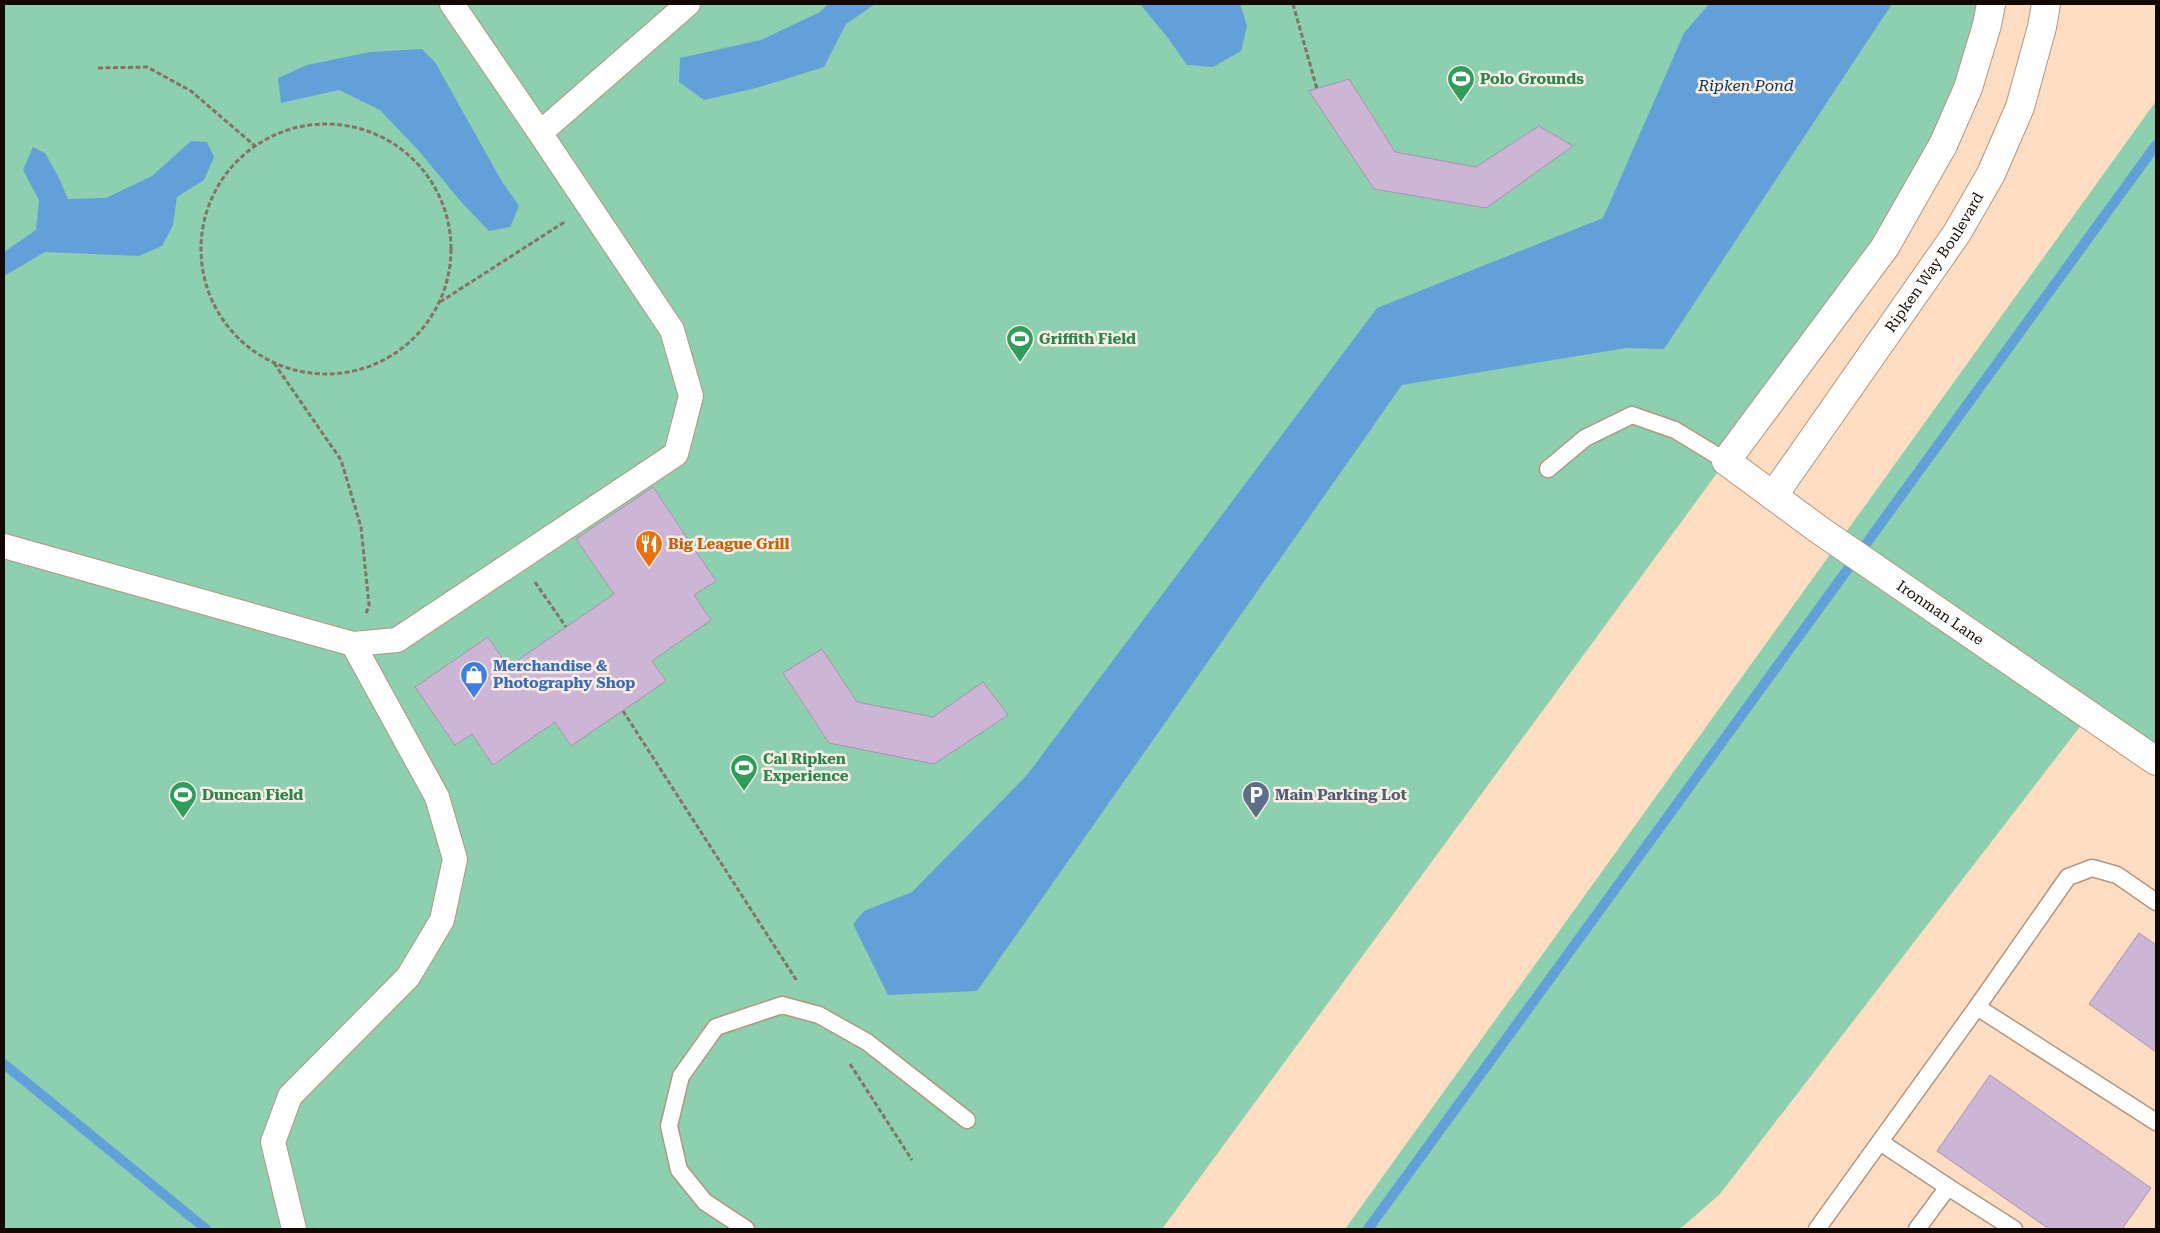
<svg xmlns="http://www.w3.org/2000/svg" width="2160" height="1233" viewBox="0 0 2160 1233" font-family="'Roboto Serif',serif">
	<rect width="100%" height="100%" fill="#feddc3"/>
	<g fill="#8cd0b0">
		<path d="M4,4H1991L1943,145L1726,461L1162,1229H4Z"/>
		<path d="M2156,101V761L2089,715L1720,1194L1680,1229H1345Z"/>
	</g>
	<g fill="#63a0da">
		<path d="M828,4H875L846,24L824,67L756,88L704,100L679,82L680,58L761,40L820,12Z"/>
		<path d="M1140,4H1240L1247,26L1241,51L1213,67L1187,65L1168,38Z"/>
		<path d="M1709,4H1892L1664,349L1626,348L1402,385L977,991L888,995L853,924L864,911L912,892L1027,775L1377,308L1603,218L1684,33Z"/>
		<path d="M422,49L435,62L501,180L519,206L510,227L489,231L462,203L419,151L380,110L339,90L281,103L278,78L307,65L370,52Z"/>
		<path d="M191,141L207,142L214,157L204,180L177,197L173,225L162,246L139,256L45,252L4,276V252L36,230L39,200L23,170L33,147L45,153L58,176L68,199L106,198L152,176Z"/>
	</g>
	<g fill="none" stroke-linecap="round" stroke-linejoin="round">
		<g stroke="#63a0da" stroke-width="10">
			<path d="M4,1064L206,1229"/>
			<path d="M1368,1229L2156,145"/>
		</g>
	</g>
	<g fill="#cdb6d5" stroke="#a992b0">
		<path d="M1349,79L1395,152L1476,167L1539,126L1573,146L1486,208L1374,189L1309,91Z"/>
		<path d="M653,487L716,581L694,595L711,620L652,661L666,681L571,746L555,722L493,765L472,734L455,745L415,687L488,637L508,667L614,594L576,539Z"/>
		<path d="M822,649L857,702L933,717L983,682L1008,715L934,764L829,743L783,673Z"/>
		<path d="M2139,933L2156,945V1052L2089,1004Z"/>
		<path d="M1990,1075L2151,1188L2122,1229H2049L1937,1151Z"/>
	</g>
	<g fill="none" stroke-linecap="round" stroke-linejoin="round">
		<defs>
			<g id="service">
				<path d="M1548,469L1585,438L1632,415L1675,430L1726,461"/>
				<path d="M1977,1007L2068,877L2092,868L2117,875L2156,902"/>
				<path d="M1880,1142L1948,1187"/>
				<path d="M746,1229L705,1202L679,1170L669,1126L681,1076L716,1027L782,1005L819,1015L867,1042L967,1120"/>
				<path d="M1817,1229L1977,1007L2156,1122"/>
				<path d="M1917,1229L1948,1187L2014,1229"/>
			</g>
			<g id="pedestrian">
				<path d="M452,4L540,133"/>
				<path d="M4,546L353,644L397,640L676,454L691,396L672,330L540,133L688,4"/>
				<path d="M294,1229L273,1142L290,1096L408,977L442,920L455,859L437,797L353,644"/>
			</g>
			<g id="minor">
				<path id="s1" d="M1991,4L1987,25L1968,88L1943,145L1885,247L1726,461L1818,529L2156,761"/>
				<path id="s2" d="M1773,496L1957,233L1991,174L2020,107L2042,27L2046,4"/>
			</g>
		</defs>
		<use href="#service" stroke="#b4967e" stroke-width="19"/>
		<use href="#pedestrian" stroke="#b4967e" stroke-width="26"/>
		<use href="#minor" stroke="#b4967e" stroke-width="30"/>
		<g stroke="#887363" stroke-width="3" stroke-dasharray="5 2.5" stroke-linecap="butt">
			<path d="M1293,4L1317,89"/>
			<path d="M98,68L147,67L191,91L255,146"/>
			<circle cx="326" cy="249" r="125"/>
			<path d="M440,302L566,221"/>
			<path d="M274,363L341,460L361,527L369,605L366,614"/>
			<path d="M535,582L566,627"/>
			<path d="M623,711L797,981"/>
			<path d="M850,1064L912,1160"/>
		</g>
		<use href="#service" stroke="#fff" stroke-width="16"/>
		<use href="#pedestrian" stroke="#fff" stroke-width="24"/>
		<use href="#minor" stroke="#fff" stroke-width="28"/>
	</g>
	<defs>
		<symbol id="stadium-pin" viewBox="-11 -11 22 30"><path d="M0 17L-7.5 6A9.5 9.5 0 1 1 7.5 6Z" fill="#2e9e5b" stroke="#fceee4"/><path d="M0-5a6.5 5 0 1 0 0 10a6.5 5 0 1 0 0-10ZM-3.5-1.8h7v3.6h-7Z" fill="#fff"/></symbol>
		<symbol id="restaurant-pin" viewBox="-11 -11 22 30"><path d="M0 17L-7.5 6A9.5 9.5 0 1 1 7.5 6Z" fill="#e8710a" stroke="#fceee4"/><path d="M-5-6h1v4h1v-4h1v4h1v-4h1v5L-1.5 .5V6h-2V.5L-5-1ZM5-6V6H3V1.5H1.5Q1.5-4 5-6Z" fill="#fff"/></symbol>
		<symbol id="shop-pin" viewBox="-11 -11 22 30"><path d="M0 17L-7.5 6A9.5 9.5 0 1 1 7.5 6Z" fill="#3f7fe0" stroke="#fceee4"/><path d="M-5-2.5h2.3a2.7 3.5 0 0 1 5.4 0H5L5.5 6h-11ZM-1.5-2.5h3a1.5 2.3 0 0 0-3 0Z" fill="#fff"/></symbol>
		<symbol id="parking-pin" viewBox="-11 -11 22 30"><path d="M0 17L-7.5 6A9.5 9.5 0 1 1 7.5 6Z" fill="#5c6f8a" stroke="#fceee4"/><path d="M-3.5-5.5H1a3.5 3.5 0 0 1 0 7H-1V5.5H-3.5ZM-1-3.4V-.6H.8a1.4 1.4 0 0 0 0-2.8Z" fill="#fff"/></symbol>
	</defs>
	<g fill-rule="evenodd">
		<use href="#stadium-pin" x="1445" y="63" width="32" height="43"/>
		<use href="#stadium-pin" x="1004" y="323" width="32" height="43"/>
		<use href="#restaurant-pin" x="633" y="528" width="32" height="43"/>
		<use href="#shop-pin" x="458" y="659" width="32" height="43"/>
		<use href="#stadium-pin" x="728" y="752" width="32" height="43"/>
		<use href="#stadium-pin" x="167" y="779" width="32" height="43"/>
		<use href="#parking-pin" x="1240" y="779" width="32" height="43"/>
	</g>
	<g text-anchor="middle" dominant-baseline="central" stroke-width="5" stroke-linejoin="round" paint-order="stroke">
		<g font-size="15" font-weight="bold" fill="#27864d" stroke="#fceee4" text-anchor="start">
			<text x="1480" y="79">Polo Grounds</text>
			<text x="1039" y="339">Griffith Field</text>
			<text x="763" y="759">Cal Ripken<tspan x="763" dy="17">Experience</tspan></text>
			<text x="202" y="795">Duncan Field</text>
		</g>
		<g font-size="15" fill="#130903" stroke="#fceee4">
			<text stroke="none"><textPath href="#s2" startOffset="284">Ripken Way Boulevard</textPath></text>
			<text stroke="none"><textPath href="#s1" startOffset="796">Ironman Lane</textPath></text>
		</g>
		<g font-size="15" font-weight="bold" fill="#c56008" stroke="#fceee4" text-anchor="start">
			<text x="668" y="544">Big League Grill</text>
		</g>
		<g font-size="15" font-weight="bold" fill="#366cbe" stroke="#fceee4" text-anchor="start">
			<text x="493" y="666">Merchandise &amp;<tspan x="493" dy="17">Photography Shop</tspan></text>
		</g>
		<g font-size="15" font-weight="bold" fill="#4e5e75" stroke="#fceee4" text-anchor="start">
			<text x="1275" y="795">Main Parking Lot</text>
		</g>
		<g font-size="16" font-style="italic" fill="#05345a" stroke="#fceee4">
			<text x="1746" y="85">Ripken Pond</text>
		</g>
	</g>
	<rect width="2160" height="1233" fill="none" stroke="#130903" stroke-width="10"/>
</svg>
